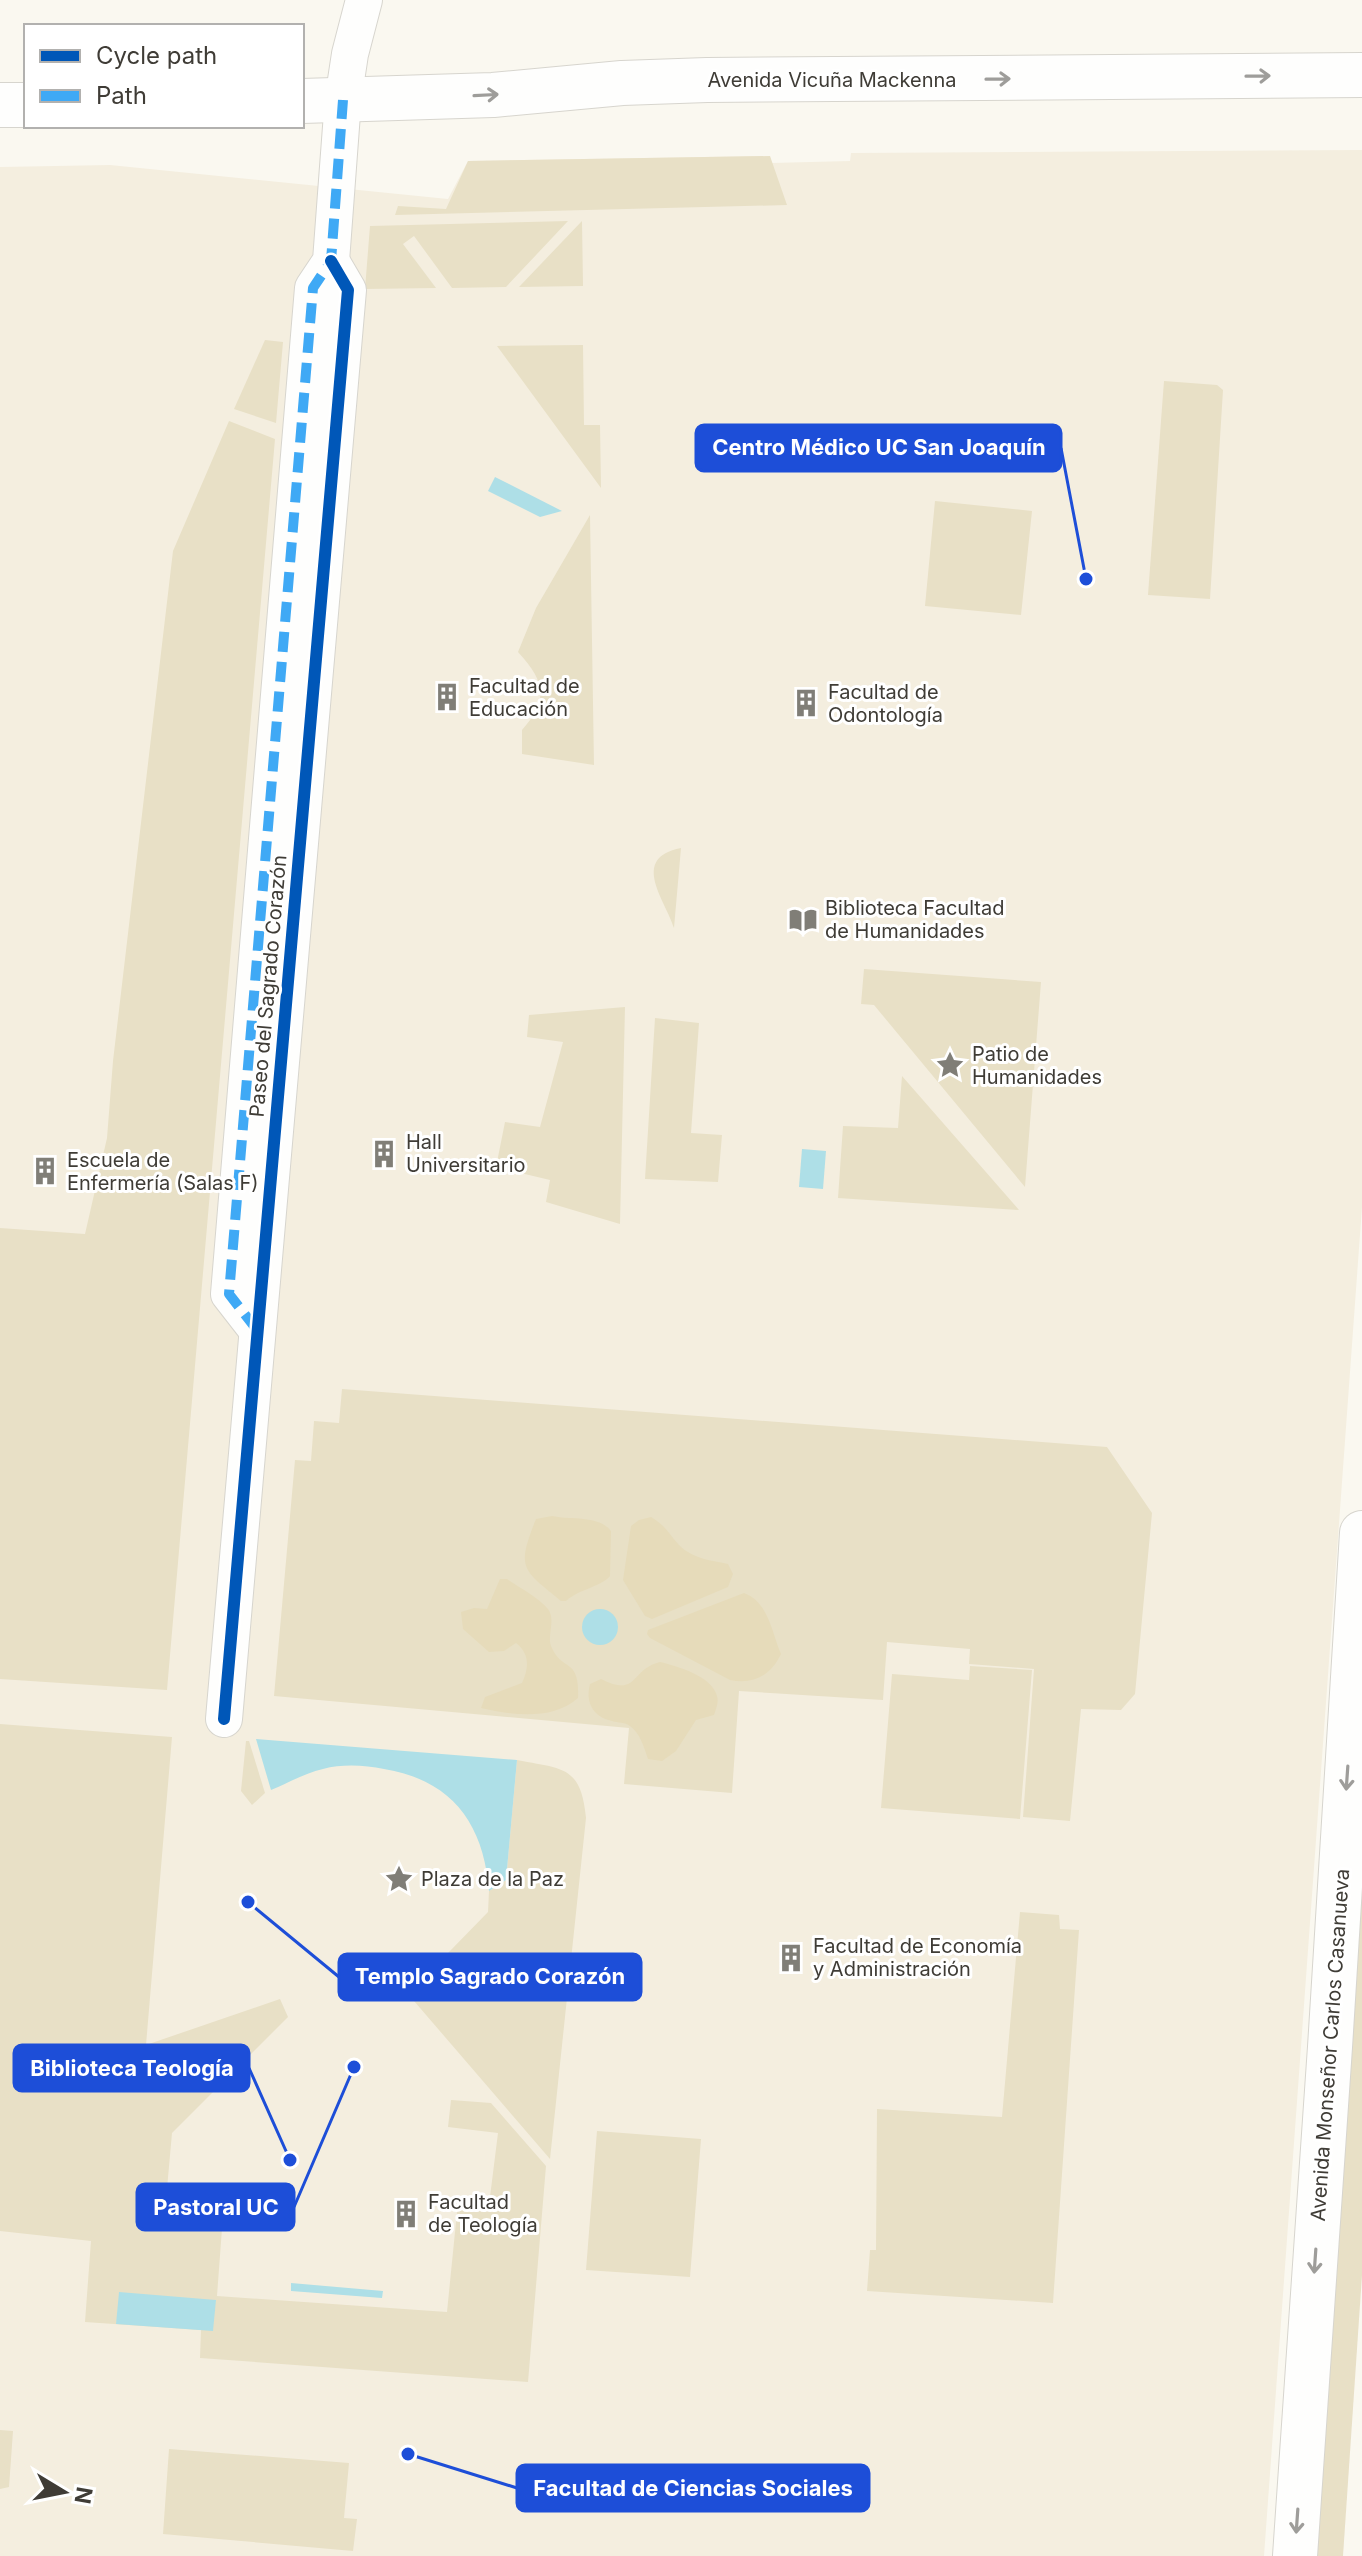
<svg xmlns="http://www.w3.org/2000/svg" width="1362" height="2556" viewBox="0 0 1362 2556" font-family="Inter,sans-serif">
	<rect width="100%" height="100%" fill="#faf8f0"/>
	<path fill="#f4eedf" d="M1362,150V1207L1264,2556H0V167L110,165L448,199L468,161L770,156L771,163L850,161L851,153Z"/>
	<g fill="#e8e0c6">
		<path d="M770,156L787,205L395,215L398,206L446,209L468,161Z"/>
		<path d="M568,221L506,287L452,288L414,236L403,244L436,288L365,289L370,226Z"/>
		<path d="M582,221L583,286L519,287Z"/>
		<path d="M265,340L283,342L276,423L234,409Z"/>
		<path d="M583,345L584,425H600L601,488L497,346Z"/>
		<path d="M1164,381L1217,385L1223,390L1210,599L1148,595Z"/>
		<path d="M229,421L275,439L167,1690L0,1679V1228L85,1234L107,1138L113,1061L173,551Z"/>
		<path d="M935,501L1032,511L1021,615L925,606Z"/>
		<path d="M590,515L594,765L522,754V730C549,700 545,681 518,652L536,608Z"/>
		<path d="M681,848L674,928C666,901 629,858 681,848Z"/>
		<path d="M864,969L1041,982L1025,1187L874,1005L861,1004Z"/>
		<path d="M625,1007L620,1224L546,1202L550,1180L496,1167L505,1122L540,1127L563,1042L527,1037L529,1015Z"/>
		<path d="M655,1018L699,1023L691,1133L722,1135L718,1182L645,1179Z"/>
		<path d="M902,1076L1019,1210L838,1198L843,1126L898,1128Z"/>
		<path d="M342,1389L1107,1447L1152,1513L1135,1694L1121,1710L1081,1709L1070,1821L1023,1817L1034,1669L969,1664L970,1649L887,1642L883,1700L739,1691L732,1793L624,1784L629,1728L274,1696L295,1460L311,1461L314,1421L339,1423Z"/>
		<path d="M970,1666L1032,1670L1020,1819L881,1808L892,1674L969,1680Z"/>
		<path d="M0,1724L172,1737L146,2045L280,1999L288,2017L172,2133L165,2211L223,2215L217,2296L447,2312L458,2202L489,2205L498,2133L448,2127L451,2100L491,2103L546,2166L528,2382L200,2358L201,2330L85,2322L91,2241L0,2231Z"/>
		<path d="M246,1741H249L265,1793L252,1805L241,1791Z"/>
		<path d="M1362,1745V2275L1343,2556H1308Z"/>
		<path d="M517,1760C562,1769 581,1765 586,1818L550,2159L408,1994L488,1912L489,1891L506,1880Z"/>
		<path d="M1020,1912L1059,1915L1060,1929L1079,1930L1053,2303L867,2291L870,2250H876L877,2109L1002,2117Z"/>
		<path d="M597,2131L701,2139L690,2277L586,2270Z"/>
		<path d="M0,2430L13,2431L9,2487L0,2489Z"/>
		<path d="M169,2449L349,2463L344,2518L357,2519L353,2551L163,2534Z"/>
	</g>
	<g fill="#e6dbba">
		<path d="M552,1516C570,1520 599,1515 611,1531L610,1576C601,1587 579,1589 566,1601H561C522,1569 516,1569 536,1519Z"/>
		<path d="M651,1517C665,1525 669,1534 679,1545C693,1559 710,1560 728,1564L733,1574L728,1587L652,1619L645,1616L623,1580L631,1526L639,1520Z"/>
		<path d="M500,1579H507C520,1588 538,1597 548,1609C556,1620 547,1635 551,1646C562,1673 580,1656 578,1698C552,1721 512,1715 481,1708L485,1697L522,1683C529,1668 530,1654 516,1643L504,1651L489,1652L463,1629L461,1612L474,1608L487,1609Z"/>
		<path d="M744,1593C769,1602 772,1634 781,1654C771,1675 754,1685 730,1680L650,1638L647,1634L648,1630Z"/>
		<path d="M660,1662C677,1666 712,1676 717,1696C719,1702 716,1709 714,1715L696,1720L676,1751L662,1761L648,1759C644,1747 640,1733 630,1726C625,1722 618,1723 612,1721C593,1717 585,1702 590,1684L601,1679C639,1698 630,1669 660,1662Z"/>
	</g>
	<g fill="#aedfe7">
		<path d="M495,477L562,511L540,517L488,491Z"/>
		<path d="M802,1149L826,1151L823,1189L799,1187Z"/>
		<circle cx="600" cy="1627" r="18"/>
		<path d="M256,1739L517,1760L506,1880L489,1891C484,1824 452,1780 384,1769C364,1765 342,1764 323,1769C305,1773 288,1783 271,1790Z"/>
		<path d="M291,2283L383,2291L382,2298L291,2291Z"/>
		<path d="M119,2292L216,2300L213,2331L116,2324Z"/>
	</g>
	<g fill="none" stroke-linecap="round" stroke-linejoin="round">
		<defs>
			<g id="minor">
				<path d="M257,1330L229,1294L313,288L331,261L343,100L350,54L364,0"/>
				<path d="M224,1719L348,290L331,261"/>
			</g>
			<g id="major">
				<path d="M302,101L493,95L622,83L707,80L1362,75"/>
				<path d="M0,105H26"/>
				<path d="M1295,2556L1330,2047L1362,1533"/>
			</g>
		</defs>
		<use href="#minor" stroke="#d7d5ce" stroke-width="38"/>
		<use href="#major" stroke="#d7d5ce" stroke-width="46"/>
		<use href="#minor" stroke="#fefefd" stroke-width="36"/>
		<use href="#major" stroke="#fefefd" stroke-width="44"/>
		<path stroke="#3fa9f5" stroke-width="10" stroke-dasharray="20 10" stroke-linecap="butt" d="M257,1330L229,1294L313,288L331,261L343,100"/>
		<defs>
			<path id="cycleway" d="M224,1719L348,290L331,261"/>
		</defs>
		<use href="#cycleway" stroke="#fff" stroke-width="17"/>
		<use href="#cycleway" stroke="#0057b8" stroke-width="12"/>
	</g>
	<defs><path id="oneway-shaft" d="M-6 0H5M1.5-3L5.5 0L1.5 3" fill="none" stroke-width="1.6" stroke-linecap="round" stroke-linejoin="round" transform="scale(2)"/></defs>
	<g stroke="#9e9d9a">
		<use href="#oneway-shaft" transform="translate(1258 76) rotate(-1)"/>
		<use href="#oneway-shaft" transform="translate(998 79) rotate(-1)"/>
		<use href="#oneway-shaft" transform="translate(486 95) rotate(-3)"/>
		<use href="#oneway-shaft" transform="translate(1347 1778) rotate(94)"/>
		<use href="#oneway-shaft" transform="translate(1315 2261) rotate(94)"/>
		<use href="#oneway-shaft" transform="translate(1297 2521) rotate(94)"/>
	</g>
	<defs>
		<symbol id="building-bare" viewBox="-9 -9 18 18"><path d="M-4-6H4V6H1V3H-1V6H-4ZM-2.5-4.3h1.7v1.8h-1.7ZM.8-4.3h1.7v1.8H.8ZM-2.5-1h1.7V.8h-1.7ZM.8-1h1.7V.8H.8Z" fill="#807e77" stroke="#fff" stroke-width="2.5" paint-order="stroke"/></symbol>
		<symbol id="library-bare" viewBox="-9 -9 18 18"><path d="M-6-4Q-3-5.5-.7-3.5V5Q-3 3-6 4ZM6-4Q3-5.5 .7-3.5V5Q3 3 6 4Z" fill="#807e77" stroke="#fff" stroke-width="2.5" paint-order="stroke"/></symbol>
		<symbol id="sight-bare" viewBox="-9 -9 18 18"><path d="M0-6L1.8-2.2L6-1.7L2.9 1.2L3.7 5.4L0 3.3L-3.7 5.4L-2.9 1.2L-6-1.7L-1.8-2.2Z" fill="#807e77" stroke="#fff" stroke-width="2.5" paint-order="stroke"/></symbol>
	</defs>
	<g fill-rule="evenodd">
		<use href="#building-bare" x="427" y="677" width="40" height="40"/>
		<use href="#building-bare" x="786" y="683" width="40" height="40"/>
		<use href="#library-bare" x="783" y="900" width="40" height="40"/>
		<use href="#sight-bare" x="930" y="1045" width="40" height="40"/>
		<use href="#building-bare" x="364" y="1134" width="40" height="40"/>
		<use href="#building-bare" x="25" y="1151" width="40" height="40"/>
		<use href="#sight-bare" x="379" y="1859" width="40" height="40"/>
		<use href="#building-bare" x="771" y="1938" width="40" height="40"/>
		<use href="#building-bare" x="386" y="2194" width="40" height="40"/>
	</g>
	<g text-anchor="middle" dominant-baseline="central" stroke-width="6" stroke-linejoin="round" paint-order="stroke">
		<g font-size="20" fill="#3f3c36" stroke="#fff">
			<text x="832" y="80">Avenida Vicuña Mackenna</text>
			<text transform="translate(268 986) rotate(-85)">Paseo del Sagrado Corazón</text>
			<text transform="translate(1330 2045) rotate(-86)">Avenida Monseñor Carlos Casanueva</text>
		</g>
		<g font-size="20" fill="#3f3c36" stroke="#fff" text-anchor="start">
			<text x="469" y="686">Facultad de<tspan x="469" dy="23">Educación</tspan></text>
			<text x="828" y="692">Facultad de<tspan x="828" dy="23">Odontología</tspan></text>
			<text x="825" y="908">Biblioteca Facultad<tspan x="825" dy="23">de Humanidades</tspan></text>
			<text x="972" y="1054">Patio de<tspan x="972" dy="23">Humanidades</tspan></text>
			<text x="406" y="1142">Hall<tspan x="406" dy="23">Universitario</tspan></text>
			<text x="67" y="1160">Escuela de<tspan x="67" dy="23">Enfermería (Salas F)</tspan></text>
			<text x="421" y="1879">Plaza de la Paz</text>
			<text x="813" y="1946">Facultad de Economía<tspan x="813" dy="23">y Administración</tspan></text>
			<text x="428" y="2202">Facultad<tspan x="428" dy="23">de Teología</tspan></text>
		</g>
	</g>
	<path fill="none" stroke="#1d4ed8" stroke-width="3" d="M1086 579L1061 448M248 1902L339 1977M290 2160L249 2068M354 2067L294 2207M408 2454L517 2488"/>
	<g fill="#1d4ed8" stroke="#fff" stroke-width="3">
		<circle cx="1086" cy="579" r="8"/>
		<circle cx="248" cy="1902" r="8"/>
		<circle cx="290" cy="2160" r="8"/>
		<circle cx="354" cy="2067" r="8"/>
		<circle cx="408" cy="2454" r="8"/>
	</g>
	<g fill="#1d4ed8" stroke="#1d4ed8" stroke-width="3">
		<rect x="696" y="425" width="365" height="46" rx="8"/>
		<rect x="339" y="1954" width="302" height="46" rx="8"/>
		<rect x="14" y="2045" width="235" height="46" rx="8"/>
		<rect x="137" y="2184" width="157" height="46" rx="8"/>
		<rect x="517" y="2465" width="352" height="46" rx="8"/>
	</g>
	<g font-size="22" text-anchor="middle" font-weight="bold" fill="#fff">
		<text x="879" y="455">Centro Médico UC San Joaquín</text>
		<text x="490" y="1984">Templo Sagrado Corazón</text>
		<text x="132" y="2076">Biblioteca Teología</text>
		<text x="216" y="2215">Pastoral UC</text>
		<text x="693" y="2496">Facultad de Ciencias Sociales</text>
	</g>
	<rect x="24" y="24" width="280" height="104" fill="#ffffff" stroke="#b2b1af" stroke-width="2"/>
	<rect x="40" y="50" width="40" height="12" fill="#0057b8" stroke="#b2b1af" stroke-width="2"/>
	<text x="96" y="64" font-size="24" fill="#3f3c36">Cycle path</text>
	<rect x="40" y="90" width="40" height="12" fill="#3fa9f5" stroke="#b2b1af" stroke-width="2"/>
	<text x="96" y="104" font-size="24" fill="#3f3c36">Path</text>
	<g transform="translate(64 2492) rotate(100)" stroke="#ffffff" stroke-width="6" paint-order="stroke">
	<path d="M0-6L14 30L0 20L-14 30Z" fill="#3f3c36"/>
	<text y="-12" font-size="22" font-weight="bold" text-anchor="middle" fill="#3f3c36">N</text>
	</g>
</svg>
